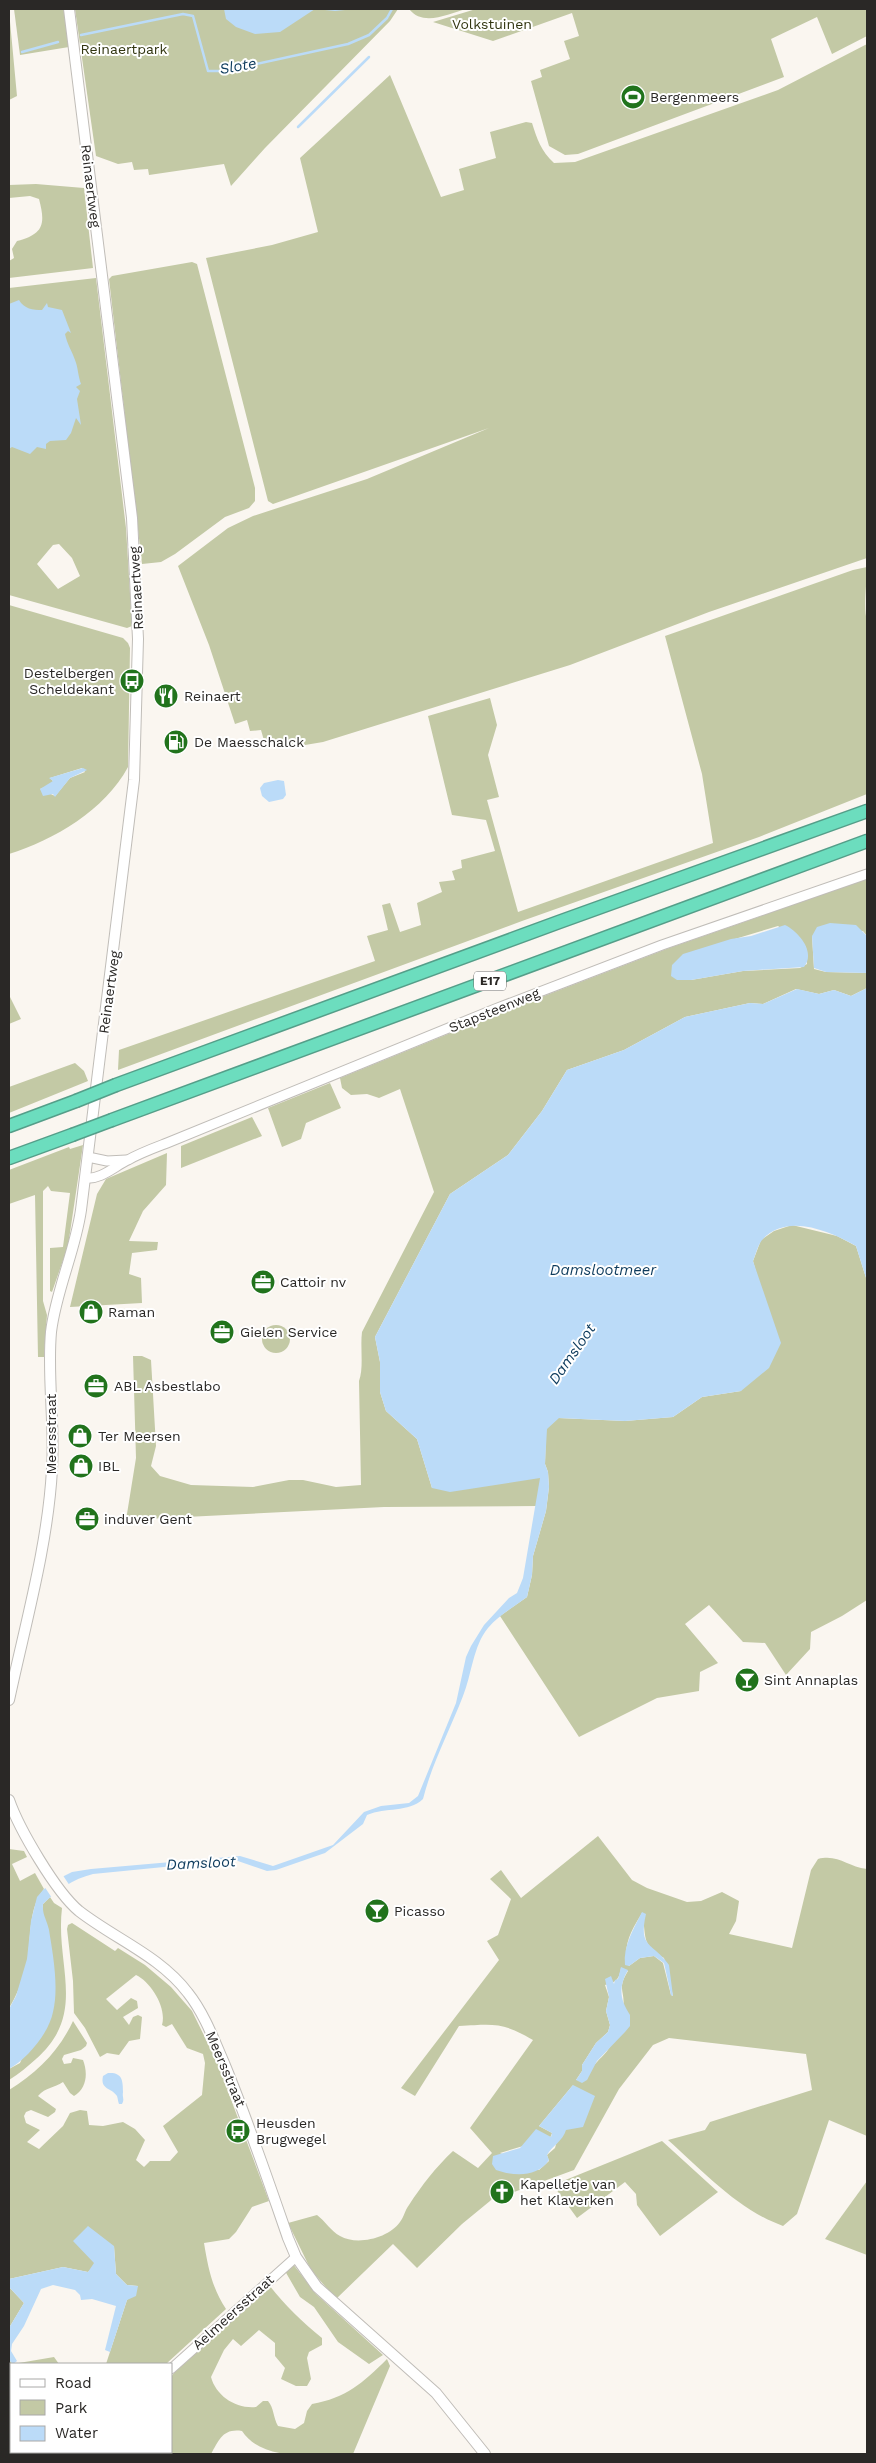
<svg xmlns="http://www.w3.org/2000/svg" width="876" height="2463" viewBox="0 0 876 2463" font-family="'Work Sans',sans-serif">
	<rect width="100%" height="100%" fill="#faf6f0"/>
	<g fill="#c3c9a5" fill-rule="evenodd">
		<path d="M14,9H65L69,47L20,55Z"/>
		<path d="M75,9H398L390,21L265,148L231,186L224,164L149,175L148,169L134,170L132,162L118,164L96,156Z"/>
		<path d="M409,9H466C448,14 423,27 409,9Z"/>
		<path d="M476,9H867V36L832,54L817,17L771,39L784,77L578,154L565,155L549,146L531,81L542,77L540,70L570,59L564,41L579,36L572,13L493,41L433,22Z"/>
		<path d="M9,11L17,96L9,100Z"/>
		<path d="M867,44V558L709,612L570,665L323,742L299,746L265,744L261,730L250,731L247,720L235,724L209,645L178,566L228,528L253,516L367,479L489,428L273,504L268,501L206,258L272,245L318,232L300,158L390,75L441,197L464,190L459,169L496,158L490,132L526,122L532,123C537,139 541,151 554,163L575,162L778,90Z"/>
		<path d="M36,184L84,188L93,268L9,278V261L14,258L12,249L17,241C43,234 46,225 39,199L30,196L9,198V185Z"/>
		<path d="M192,262L197,264L255,488V501L249,508L225,517L175,554L161,562L142,564L109,279L112,276Z"/>
		<path d="M96,278L126,528L132,626L127,628L9,595V288ZM59,544L72,558L80,576L58,589L37,564L53,545Z"/>
		<path d="M867,567C867,583 863,607 867,621V794L759,837L522,921L118,1070L119,1050L375,961L367,936L388,930L382,905L390,903L400,932L421,925L417,903L442,892L439,882L455,880L452,871L462,868L461,860L495,851L486,820L452,815L428,716L490,698L497,725L488,755L499,797L487,800L518,912L713,843L702,774L665,636L853,570Z"/>
		<path d="M9,605L123,638L128,643L130,648L128,767C105,810 54,840 9,854ZM82,768L85,772L70,778L55,796L40,789L52,784L53,781L50,778Z"/>
		<path d="M867,879V936L863,931L812,936L814,969L826,972L867,973V988L851,996L834,990L819,994L796,989L763,1004L750,1003L685,1017L624,1050L567,1070L542,1111L508,1155L450,1194L375,1337L380,1362V1392L386,1411L417,1439L432,1488L541,1477L537,1506L384,1507L126,1520L136,1458L133,1356H142L151,1360L156,1446L151,1466L160,1476L191,1485L253,1487L289,1480H303L336,1487L361,1485L359,1381C364,1367 360,1348 362,1332L434,1192L400,1089L379,1098L367,1094L351,1095L342,1088L340,1078L497,1014L669,948ZM778,926L806,947L807,964L800,968L743,971L691,980L695,951Z"/>
		<path d="M9,995L21,1019L9,1024Z"/>
		<path d="M75,1063L84,1071L88,1081L9,1113V1087Z"/>
		<path d="M330,1083L341,1108L306,1123L301,1139L282,1147L268,1108Z"/>
		<path d="M252,1117L262,1136L181,1168V1146Z"/>
		<path d="M83,1145L68,1246L52,1292L50,1291V1248L63,1247L70,1193L51,1191L48,1186L43,1191V1301L47,1315L44,1357H38L35,1195L9,1204V1170L69,1147L70,1149Z"/>
		<path d="M167,1153L166,1185L143,1211L129,1241L158,1242L157,1250L132,1253L129,1274L141,1278L142,1303L70,1307L97,1194L106,1179Z"/>
		<path d="M792,1225L837,1236L856,1246L867,1281V1600L842,1616L811,1632L810,1649L786,1675L765,1643L743,1642L709,1605L685,1624L718,1663L700,1672L699,1691L657,1698L579,1737L500,1616L527,1597L532,1575L533,1556L546,1511L549,1487L548,1472L545,1464L546,1429L558,1418L625,1421L673,1417L702,1397L741,1391L759,1283L753,1261L761,1240L774,1231Z"/>
		<circle cx="276" cy="1339" r="14"/>
		<path d="M598,1836L632,1880L647,1888L687,1902L701,1901L722,1892L739,1901L736,1921L729,1934L792,1948L811,1870L818,1859C839,1854 847,1867 867,1869V2136L829,2120L797,2214L783,2226C738,2210 703,2171 668,2140L705,2130L710,2122L812,2090L806,2054L669,2038L653,2045L619,2089L574,2170L503,2196L506,2189L502,2188L490,2201L462,2224L417,2268L393,2244L336,2299L311,2270L288,2223L317,2215C325,2221 331,2231 340,2236C357,2246 389,2238 400,2222C404,2217 405,2210 409,2205C422,2185 436,2167 453,2151L478,2168L492,2153L470,2128L533,2040C502,2022 495,2024 459,2026L415,2096L401,2088L499,1960L487,1941L498,1935L511,1899L490,1879L501,1870L521,1898ZM642,1913C647,1935 640,1945 664,1958L673,1996L671,1995L663,1963L654,1956L640,1958L629,1966C621,1948 632,1929 642,1913ZM621,1968L628,1971C616,1990 626,1991 623,2008C621,2019 616,2034 611,2045C605,2057 589,2065 587,2080H576L582,2071V2065L596,2043L608,2032L610,2025L606,2011L609,1997L605,1985C616,1982 619,1980 621,1968ZM573,2085L555,2148L547,2155L549,2161L539,2170L500,2153L550,2138L552,2133L539,2126Z"/>
		<path d="M9,1849L24,1851L27,1857L12,1864L20,1881L35,1873L44,1889C29,1907 31,1934 28,1957C25,1974 18,1994 9,2008Z"/>
		<path d="M50,1897L54,1903L62,1908C55,1966 88,2013 36,2059C27,2067 19,2074 9,2080V2069L20,2063L55,1987L48,1928L42,1914L43,1904Z"/>
		<path d="M72,1923L115,1951L118,1948L145,1965L171,1987L192,2011L217,2062L269,2201L252,2207L236,2232L229,2239L204,2243C208,2267 212,2288 226,2309L166,2364H106L127,2300L138,2286L127,2285L116,2274L114,2246L88,2272L63,2267L9,2279V2090C37,2073 59,2051 73,2021L87,2043L86,2046L81,2050L64,2055L62,2059L64,2064L71,2063L73,2058L83,2060C88,2073 87,2088 74,2096L70,2093L63,2082C54,2088 46,2087 38,2096L56,2109L55,2112L48,2117L31,2110L26,2112L24,2116L26,2123L40,2130L27,2142L39,2149L63,2126L70,2113L80,2110L87,2111L89,2125L103,2126L123,2122L135,2129L145,2140L136,2160L144,2167L150,2161H170L178,2152L163,2126L202,2095L205,2063L203,2054L187,2048L172,2024L166,2027L162,2025C167,2008 151,1982 136,1975L106,1999L117,2010L131,1998L137,2001L138,2008L123,2017L129,2025L133,2017L138,2015L142,2017L140,2039L129,2041L119,2055L107,2053L100,2057L85,2028L74,2013L73,1981L67,1929L68,1925Z"/>
		<path d="M662,2141L718,2192L660,2236L637,2205L636,2194L625,2182L577,2218L553,2185Z"/>
		<path d="M867,2181V2255L825,2239Z"/>
		<path d="M293,2264L316,2294L383,2355L369,2364L338,2342L314,2307L300,2297L285,2271Z"/>
		<path d="M269,2285C285,2305 302,2322 322,2338V2345L309,2352L307,2358L311,2379L307,2386H296L281,2379L285,2368L275,2356V2343L259,2330L241,2346L233,2339L224,2350L211,2377C216,2396 236,2409 256,2407L263,2401H268C274,2408 273,2417 278,2426L295,2429L304,2423L307,2411L312,2404C346,2398 363,2383 387,2359L390,2366L353,2454C317,2454 263,2463 242,2431C223,2428 219,2440 211,2454H9V2360L13,2364L54,2357L59,2364H11V2452H171V2377L182,2362Z"/>
		<path d="M9,2287L24,2303L9,2328Z"/>
	</g>
	<g fill="#bbdbf8">
		<path d="M224,9H355L335,11L315,9L280,32L255,34L236,27L226,19Z"/>
		<path d="M19,300C24,309 33,310 42,310L47,303L48,307L62,310L71,333L68,331L65,334C67,344 72,351 75,360C78,367 78,376 81,384L76,387L80,391L77,399L81,425L76,418L71,433L66,440L50,441L46,444V449L37,447L30,454L12,447L9,449V304Z"/>
		<path d="M83,768L87,770L70,778L55,797L53,794L43,796L40,789L53,781L49,778Z"/>
		<path d="M278,780L284,781L286,795L283,799L269,802L262,796L260,788L264,783Z"/>
		<path d="M830,923L856,925L867,936V973L826,972L814,968L812,936L817,927Z"/>
		<path d="M785,925C799,932 816,952 804,967L743,971L691,980H677L671,976L672,965L683,954L731,939L751,936Z"/>
		<path d="M867,988V1281L856,1246C829,1231 788,1213 763,1239C758,1244 756,1254 753,1261L781,1343L769,1368L741,1391L702,1397L673,1417L625,1421L559,1418L547,1429L545,1464L548,1472L549,1487L546,1511L533,1556L532,1575L527,1597C514,1607 499,1615 488,1628C473,1646 472,1674 463,1696C450,1730 432,1763 423,1799C408,1813 386,1807 367,1815L363,1824L325,1853L276,1870L267,1871L235,1860L93,1874C73,1879 57,1890 43,1904C42,1915 47,1920 49,1930C53,1955 59,1987 53,2012C49,2033 27,2059 9,2069V2009L16,1996L27,1959L31,1921L37,1897L44,1889L64,1876L72,1872L91,1869L240,1856L273,1866L333,1845L364,1812L381,1806L409,1803L418,1796L456,1703L466,1657L471,1646L484,1625L509,1598L517,1593L523,1578L540,1478L450,1492L432,1488L417,1439L386,1411L380,1392V1362L375,1337L450,1194L508,1155L542,1111L567,1070L624,1050L685,1017L750,1003L763,1004L797,989L819,994L834,990L851,996Z"/>
		<path d="M642,1912L646,1914C638,1949 653,1942 669,1965L673,1996L671,1995L664,1963L654,1956L640,1958L629,1966L625,1965C623,1946 633,1930 642,1912Z"/>
		<path d="M621,1967L628,1970C618,1987 620,2000 630,2015V2026L625,2032L597,2061L587,2080L582,2083L576,2080L582,2071V2065L596,2043L608,2032L610,2025L606,2011L609,1997L605,1979L611,1976L614,1984L615,1980L618,1979Z"/>
		<path d="M108,2073C122,2072 123,2080 123,2092C122,2098 125,2099 122,2104H119C118,2102 118,2099 117,2096C111,2087 100,2090 103,2076Z"/>
		<path d="M573,2085L595,2096L583,2127L566,2130C563,2141 552,2146 547,2155L549,2160C537,2178 513,2176 496,2170L492,2164L493,2156L520,2148L536,2129L551,2137L552,2133L539,2126Z"/>
		<path d="M88,2226L114,2246L116,2274L127,2285L138,2286L136,2296L127,2300L110,2352L105,2350L116,2306L92,2299L81,2300L80,2295L75,2290L53,2285L41,2289L24,2326L12,2344L11,2351L17,2361L13,2364L9,2360V2328L24,2303L9,2287V2279L63,2267L88,2272L94,2263L73,2241Z"/>
	</g>
	<path fill="#faf6f0" d="M62,1874L70,1886L52,1898L44,1886Z"/>
	<g fill="none" stroke-linecap="round" stroke-linejoin="round">
		<g stroke="#bbdbf8" stroke-width="2.5">
			<path d="M81,35L183,14L193,16L208,71H224L348,44L369,35L387,18L392,9"/>
			<path d="M22,52L58,42"/>
			<path d="M298,127L369,57"/>
		</g>
		<defs>
			<g id="tertiary">
				<path d="M88,1157L107,1161L126,1160"/>
				<path d="M85,1178C101,1180 115,1166 128,1160C140,1153 154,1148 167,1143L495,1009L662,945L867,874"/>
				<path d="M171,2369L296,2257"/>
				<path d="M125,2454L126,2452"/>
			</g>
			<g id="secondary">
				<path d="M9,1700C25,1625 48,1545 52,1469C55,1423 47,1377 51,1332C56,1290 75,1252 81,1210L134,780L138,639L132,518L69,9"/>
				<path d="M9,1800C19,1829 56,1892 79,1911C115,1939 160,1956 188,1993C204,2013 214,2040 224,2063C248,2121 268,2180 288,2238L296,2257L317,2287L436,2393L485,2454"/>
			</g>
			<g id="motorway">
				<path d="M116,1085L559,922L867,811"/>
				<path d="M112,1120L867,841"/>
				<path d="M9,1126L76,1101"/>
				<path d="M9,1158L72,1135"/>
			</g>
		</defs>
		<use href="#tertiary" stroke="#c0bdb8" stroke-width="11"/>
		<use href="#secondary" stroke="#c0bdb8" stroke-width="12"/>
		<use href="#motorway" stroke="#559e89" stroke-width="15"/>
		<use href="#tertiary" stroke="#fff" stroke-width="9"/>
		<use href="#secondary" stroke="#fff" stroke-width="10"/>
		<use href="#motorway" stroke="#6cddbe" stroke-width="12"/>
		<defs>
			<g id="motorway-bridge">
				<path d="M76,1101L116,1085"/>
				<path d="M72,1135L112,1120"/>
			</g>
		</defs>
		<use href="#motorway-bridge" stroke="#559e89" stroke-width="15" stroke-linecap="butt"/>
		<use href="#motorway-bridge" stroke="#6cddbe" stroke-width="12"/>
	</g>
	<defs>
		<symbol id="stadium-disc" viewBox="-11 -11 22 22"><circle r="9.5" fill="#21731c" stroke="#fff"/><path d="M0-5a6.5 5 0 1 0 0 10a6.5 5 0 1 0 0-10ZM-3.5-1.8h7v3.6h-7Z" fill="#fff"/></symbol>
		<symbol id="bus-disc" viewBox="-11 -11 22 22"><circle r="9.5" fill="#21731c" stroke="#fff"/><path d="M-5-6H5V4H4V6H2V4H-2V6H-4V4H-5ZM-3.5-4V0h7V-4ZM-3.5 1.2v1.5H-2V1.2ZM2 1.2v1.5H3.5V1.2Z" fill="#fff"/></symbol>
		<symbol id="restaurant-disc" viewBox="-11 -11 22 22"><circle r="9.5" fill="#21731c" stroke="#fff"/><path d="M-5-6h1v4h1v-4h1v4h1v-4h1v5L-1.5 .5V6h-2V.5L-5-1ZM5-6V6H3V1.5H1.5Q1.5-4 5-6Z" fill="#fff"/></symbol>
		<symbol id="fuel-disc" viewBox="-11 -11 22 22"><circle r="9.5" fill="#21731c" stroke="#fff"/><path d="M-5.5-6h7V0h2V4h1.3V-2.5L3-4.5l.8-.8L6-3V5H2.5V1h-1V6h-7ZM-4.2-4.7v3.2H.2V-4.7Z" fill="#fff"/></symbol>
		<symbol id="office-disc" viewBox="-11 -11 22 22"><circle r="9.5" fill="#21731c" stroke="#fff"/><path d="M-6-3h4V-5.5h4V-3h4V5H-6ZM-1-4.5V-3h2v-1.5ZM-6 0V1H6V0Z" fill="#fff"/></symbol>
		<symbol id="shop-disc" viewBox="-11 -11 22 22"><circle r="9.5" fill="#21731c" stroke="#fff"/><path d="M-5-2.5h2.3a2.7 3.5 0 0 1 5.4 0H5L5.5 6h-11ZM-1.5-2.5h3a1.5 2.3 0 0 0-3 0Z" fill="#fff"/></symbol>
		<symbol id="bar-disc" viewBox="-11 -11 22 22"><circle r="9.5" fill="#21731c" stroke="#fff"/><path d="M-6-5H6L.8 .8V4.5H3.5V6h-7V4.5H-.8V.8Z" fill="#fff"/></symbol>
		<symbol id="church-disc" viewBox="-11 -11 22 22"><circle r="9.5" fill="#21731c" stroke="#fff"/><path d="M-1.2-6h2.4v3.5h3.3v2.4h-3.3V6h-2.4V-.1h-3.3v-2.4h3.3Z" fill="#fff"/></symbol>
	</defs>
	<g fill-rule="evenodd">
		<use href="#stadium-disc" x="619" y="83" width="28" height="28"/>
		<use href="#bus-disc" x="118" y="667" width="28" height="28"/>
		<use href="#restaurant-disc" x="152" y="682" width="28" height="28"/>
		<use href="#fuel-disc" x="162" y="728" width="28" height="28"/>
		<use href="#office-disc" x="249" y="1268" width="28" height="28"/>
		<use href="#shop-disc" x="77" y="1298" width="28" height="28"/>
		<use href="#office-disc" x="208" y="1318" width="28" height="28"/>
		<use href="#office-disc" x="82" y="1372" width="28" height="28"/>
		<use href="#shop-disc" x="66" y="1422" width="28" height="28"/>
		<use href="#shop-disc" x="67" y="1452" width="28" height="28"/>
		<use href="#office-disc" x="73" y="1505" width="28" height="28"/>
		<use href="#bar-disc" x="733" y="1666" width="28" height="28"/>
		<use href="#bar-disc" x="363" y="1897" width="28" height="28"/>
		<use href="#bus-disc" x="224" y="2117" width="28" height="28"/>
		<use href="#church-disc" x="488" y="2178" width="28" height="28"/>
	</g>
	<g text-anchor="middle" dominant-baseline="central" stroke-width="4" stroke-linejoin="round" paint-order="stroke">
		<rect fill="#fff" stroke="#6a6867" stroke-width="1" x="474" y="971.5" width="32" height="19" rx="4"/>
		<g font-size="12" font-weight="bold" fill="#2a2826">
			<text x="490" y="981">E17</text>
		</g>
		<g font-size="14" fill="#313510" stroke="#fff">
			<text x="492" y="24">Volkstuinen</text>
			<text x="124" y="49">Reinaertpark</text>
		</g>
		<g font-size="14" fill="#2a2826" stroke="#fff" text-anchor="start">
			<text x="650" y="97">Bergenmeers</text>
			<text x="114" y="673" text-anchor="end">Destelbergen<tspan x="114" dy="16">Scheldekant</tspan></text>
			<text x="184" y="696">Reinaert</text>
			<text x="194" y="742">De Maesschalck</text>
			<text x="280" y="1282">Cattoir nv</text>
			<text x="108" y="1312">Raman</text>
			<text x="240" y="1332">Gielen Service</text>
			<text x="114" y="1386">ABL Asbestlabo</text>
			<text x="98" y="1436">Ter Meersen</text>
			<text x="98" y="1466">IBL</text>
			<text x="104" y="1519">induver Gent</text>
			<text x="764" y="1680">Sint Annaplas</text>
			<text x="394" y="1911">Picasso</text>
			<text x="256" y="2123">Heusden<tspan x="256" dy="16">Brugwegel</tspan></text>
			<text x="520" y="2184">Kapelletje van<tspan x="520" dy="16">het Klaverken</tspan></text>
		</g>
		<g font-size="14" fill="#2a2826" stroke="#fff">
			<text transform="translate(91 186) rotate(83)">Reinaertweg</text>
			<text transform="translate(136 588) rotate(-93)">Reinaertweg</text>
			<text transform="translate(109 992) rotate(-82)">Reinaertweg</text>
			<text transform="translate(494 1010) rotate(-22)">Stapsteenweg</text>
			<text transform="translate(51 1434) rotate(-90)">Meersstraat</text>
			<text transform="translate(226 2069) rotate(67)">Meersstraat</text>
			<text transform="translate(233 2312) rotate(-42)">Aelmeersstraat</text>
		</g>
		<g font-size="15" font-style="italic" fill="#0d3b5d" stroke="#fff">
			<text transform="translate(238 66) rotate(-10)">Slote</text>
			<text x="603" y="1270">Damslootmeer</text>
			<text transform="translate(572 1354) rotate(-55)">Damsloot</text>
			<text transform="translate(201 1863) rotate(-3)">Damsloot</text>
		</g>
	</g>
	<rect width="876" height="2463" fill="none" stroke="#2a2826" stroke-width="20"/>
	<rect x="10" y="2363" width="162" height="90" fill="#ffffff" stroke="#aaa9a8"/>
	<rect x="20" y="2379" width="25" height="8" fill="#ffffff" stroke="#aaa9a8"/>
	<text x="55" y="2388" font-size="15" fill="#2a2826">Road</text>
	<rect x="20" y="2400" width="25" height="15" fill="#c3c9a5" stroke="#aaa9a8"/>
	<text x="55" y="2413" font-size="15" fill="#2a2826">Park</text>
	<rect x="20" y="2426" width="25" height="15" fill="#bbdbf8" stroke="#aaa9a8"/>
	<text x="55" y="2438" font-size="15" fill="#2a2826">Water</text>
</svg>
